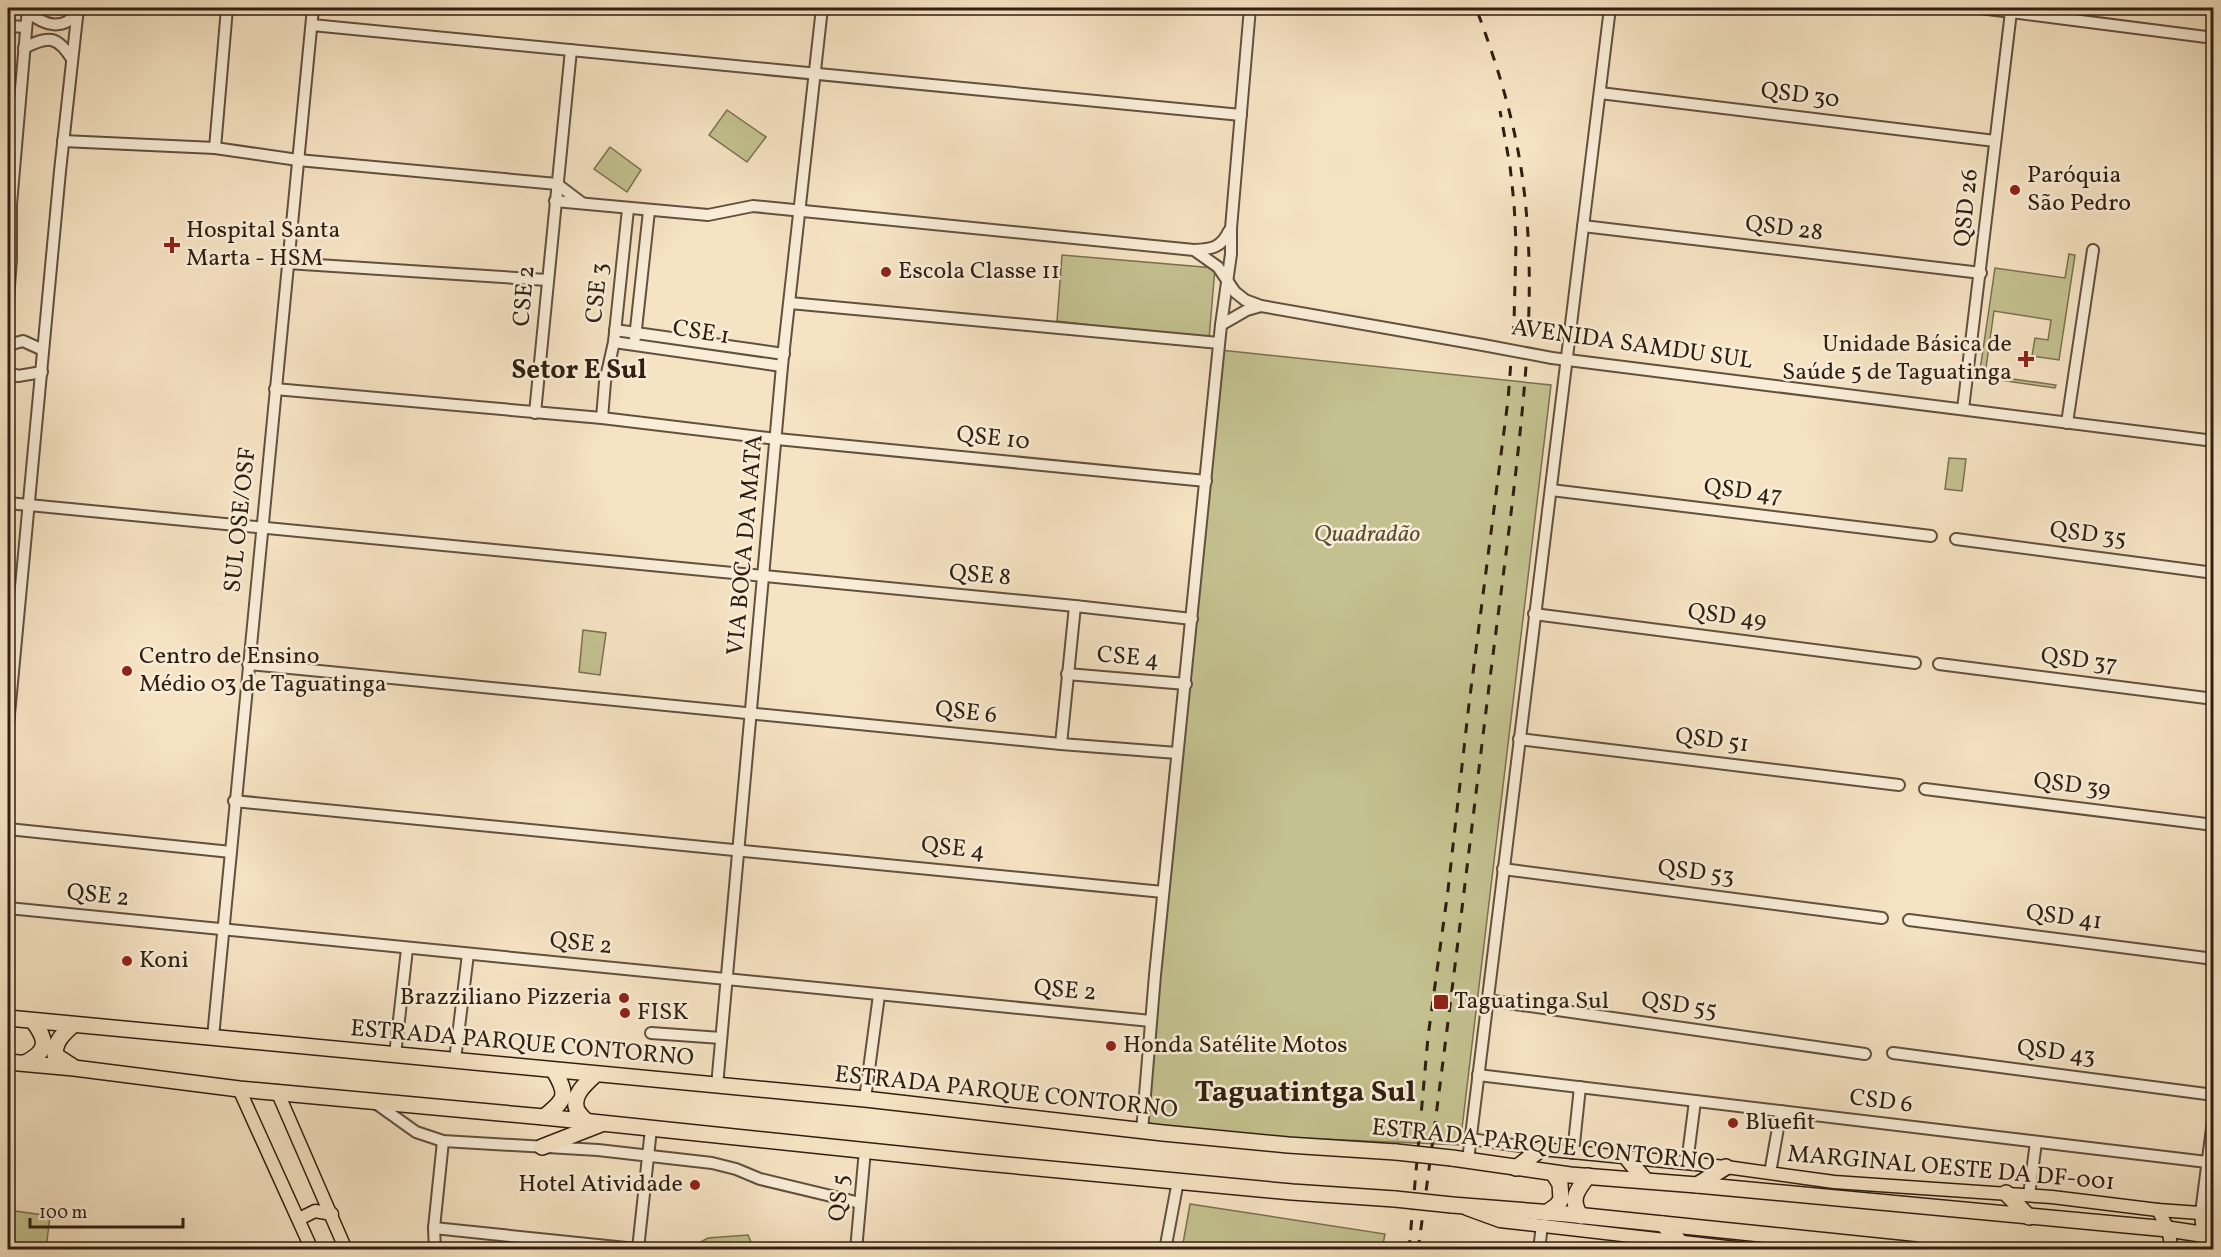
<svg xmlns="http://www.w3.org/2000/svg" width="2221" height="1257" viewBox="0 0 2221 1257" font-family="Vollkorn,serif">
	<rect width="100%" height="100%" fill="#f6e3c3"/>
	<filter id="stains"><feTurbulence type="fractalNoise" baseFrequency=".00333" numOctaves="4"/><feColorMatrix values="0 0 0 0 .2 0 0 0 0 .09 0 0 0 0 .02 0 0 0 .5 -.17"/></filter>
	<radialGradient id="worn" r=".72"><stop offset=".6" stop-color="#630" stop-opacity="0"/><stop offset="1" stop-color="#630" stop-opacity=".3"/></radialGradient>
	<g fill="#c3c18f" stroke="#7a7050" stroke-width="1.5">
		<path d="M727,110L766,137L747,162L709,135Z"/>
		<path d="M610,147L641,170L627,192L594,169Z"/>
		<path d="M2069,254L2075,255L2059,360L2032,356L2035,338L2048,340L2051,320L1994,311L1985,375L2056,385L2055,388L1979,377L1995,268L2065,278Z"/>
		<path d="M1062,255L1215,268L1209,339L1057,321Z"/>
		<path d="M1220,350L1551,385L1460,1145L1142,1131Z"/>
		<path d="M1949,458L1966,459L1962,491L1945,489Z"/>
		<path d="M583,630L606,633L600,675L579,672Z"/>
		<path d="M1190,1204L1385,1234L1382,1249H1182Z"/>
		<path d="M8,1210L50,1216L46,1249H8Z"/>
		<path d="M748,1235L754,1249H696L695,1245L708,1238Z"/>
	</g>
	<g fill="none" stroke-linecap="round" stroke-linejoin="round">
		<defs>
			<g id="minor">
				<path d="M1980,8L2214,38"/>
				<path d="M28,12C45,26 63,31 78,12"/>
				<path d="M312,25L1241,115"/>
				<path d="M8,26L26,27"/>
				<path d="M24,48C48,36 57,35 72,59"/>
				<path d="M1600,93L1995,141"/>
				<path d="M63,141L215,148L298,160L557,184L582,203"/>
				<path d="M215,148L227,8"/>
				<path d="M555,201L708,215L753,206L1194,250L1218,267L1235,292L1245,300L1261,306L1483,345"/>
				<path d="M1583,226L1981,273"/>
				<path d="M1194,250C1212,249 1221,248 1229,231"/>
				<path d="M287,263L547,280"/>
				<path d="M8,300L11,259V204L28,8"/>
				<path d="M790,303L1219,343"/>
				<path d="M1221,325L1247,310L1261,306"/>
				<path d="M615,330L784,354"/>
				<path d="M635,338L649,211"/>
				<path d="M614,342L782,366"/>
				<path d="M8,345L23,341L43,350"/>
				<path d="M1552,358L2214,441"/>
				<path d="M8,372L18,376L42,372"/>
				<path d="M275,389L602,418L777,439L1206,481"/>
				<path d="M1963,409L2011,12"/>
				<path d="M535,413L571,50"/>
				<path d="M602,418L605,382L614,342L628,209"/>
				<path d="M2067,423L2093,250"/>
				<path d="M1551,490L1931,536"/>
				<path d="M8,503L1075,606L1192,619"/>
				<path d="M1956,539L2214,573"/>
				<path d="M1534,614L1915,663"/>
				<path d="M248,664L1061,744L1177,753"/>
				<path d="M1939,664L2214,699"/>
				<path d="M1067,674L1186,684"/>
				<path d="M8,725L60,171L78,8"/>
				<path d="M1519,739L1899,785"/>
				<path d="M1061,744L1075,606"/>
				<path d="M1925,789L2214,825"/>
				<path d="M234,801L1163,892"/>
				<path d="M8,829L231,852"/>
				<path d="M1503,869L1882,918"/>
				<path d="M8,908L1151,1021"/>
				<path d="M1909,920L2214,959"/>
				<path d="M1487,1000L1865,1054"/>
				<path d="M651,1033L721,1038"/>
				<path d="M213,1037L313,8"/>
				<path d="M1893,1053L2214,1095"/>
				<path d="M395,1055L407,949"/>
				<path d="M455,1060L468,954"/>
				<path d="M1478,1075L2207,1162"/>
				<path d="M717,1086L782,366L822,8"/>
				<path d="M865,1099L879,995"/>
				<path d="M374,1102L416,1132L443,1141L598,1150L712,1163L736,1169L760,1179L860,1203"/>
				<path d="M1142,1131L1155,975L1221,325L1231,254V228L1250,8"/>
				<path d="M1470,1139L1541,1149"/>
				<path d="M1573,1153L1580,1087"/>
				<path d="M1468,1160L1610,8"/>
				<path d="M1687,1163L1695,1101"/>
				<path d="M1770,1173L1781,1111"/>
				<path d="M2029,1195L2036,1142"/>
				<path d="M2201,1213L2214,1113"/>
				<path d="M434,1228L646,1250"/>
				<path d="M638,1249L651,1129"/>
				<path d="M435,1250L434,1228L443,1141"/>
				<path d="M856,1250L865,1150"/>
				<path d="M1165,1250L1178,1181"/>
				<path d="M1539,1250L1542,1225"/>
			</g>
			<g id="major">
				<path d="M239,1089L312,1250"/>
				<path d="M277,1091L346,1250"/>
				<path d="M1541,1149L1726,1167L1834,1182L2052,1197L2158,1210L2214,1214"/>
				<path d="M1467,1209L1500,1221L1753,1250"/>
				<path d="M2158,1210L2168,1229L2172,1250"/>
				<path d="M2201,1213L2203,1234L2207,1250"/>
				<path d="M299,1219L315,1211L332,1214"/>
			</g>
			<g id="highway">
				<path d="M8,1018L865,1099L1163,1133L1288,1145L1396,1152"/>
				<path d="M8,1062L74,1068L239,1089L544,1117L975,1162L1292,1192L1395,1199"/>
				<path d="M25,1063C48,1051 48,1041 33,1021"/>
				<path d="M72,1066L55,1055C55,1041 63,1034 73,1025"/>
				<path d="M544,1117C565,1100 569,1096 554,1071"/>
				<path d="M587,1122C584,1119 579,1114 577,1110C571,1096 586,1083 595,1075"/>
				<path d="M542,1147L601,1124"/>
				<path d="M1452,1158L1570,1175L1697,1185L2168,1229L2214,1236"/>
				<path d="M1627,1158L1645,1180"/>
				<path d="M1516,1168L1541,1149"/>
				<path d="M1697,1185L1726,1167"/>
				<path d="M2006,1193L2029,1217"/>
				<path d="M1452,1205L1566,1214L1915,1250"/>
				<path d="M1546,1213L1556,1206L1561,1200L1560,1184L1553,1173"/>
				<path d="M1581,1216C1569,1200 1577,1190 1588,1176"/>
				<path d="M1663,1224L1678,1240"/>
			</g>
		</defs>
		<use href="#minor" stroke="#62503e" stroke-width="14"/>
		<use href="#major" stroke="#301f11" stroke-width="15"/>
		<use href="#highway" stroke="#301f11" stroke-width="18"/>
		<use href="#minor" stroke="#f9edd8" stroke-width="10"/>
		<use href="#major" stroke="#f6e3c3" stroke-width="12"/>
		<use href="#highway" stroke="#f6e3c3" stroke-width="15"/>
		<g stroke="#301f11" stroke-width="3" stroke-dasharray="10 10" stroke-linecap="butt">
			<path d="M1409,1250L1428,1037L1448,890L1469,704L1508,400L1514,323L1516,242L1514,203L1510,166L1500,111"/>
			<path d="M1418,1250C1443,1070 1464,891 1486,711C1496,628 1508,544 1517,461C1527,370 1535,281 1524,190C1517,128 1498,66 1476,8"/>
		</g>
		<defs>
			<path id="minor-bridge" d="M1483,345L1552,358"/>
			<g id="highway-bridge">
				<path d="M1396,1152L1452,1158"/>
				<path d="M1395,1199L1452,1205"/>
			</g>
		</defs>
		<use href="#minor-bridge" stroke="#62503e" stroke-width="14" stroke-linecap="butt"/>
		<use href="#highway-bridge" stroke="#301f11" stroke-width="18" stroke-linecap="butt"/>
		<use href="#minor-bridge" stroke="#f9edd8" stroke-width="10"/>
		<use href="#highway-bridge" stroke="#f6e3c3" stroke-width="15"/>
	</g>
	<g fill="#8f2418" stroke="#f9edd8" stroke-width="2">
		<circle cx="2015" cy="190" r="6"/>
		<path d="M169 236h6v6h6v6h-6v6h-6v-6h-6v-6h6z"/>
		<circle cx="886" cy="272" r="6"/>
		<path d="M2023 350h6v6h6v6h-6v6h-6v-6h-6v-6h6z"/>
		<circle cx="127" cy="671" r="6"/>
		<circle cx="127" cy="961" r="6"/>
		<circle cx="624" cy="998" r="6"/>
		<rect x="1433" y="994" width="16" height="16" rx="3"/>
		<circle cx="625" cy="1013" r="6"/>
		<circle cx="1111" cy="1046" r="6"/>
		<circle cx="1733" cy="1123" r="6"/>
		<circle cx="695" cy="1185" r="6"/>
	</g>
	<g text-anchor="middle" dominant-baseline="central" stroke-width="5" stroke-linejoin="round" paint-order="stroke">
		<g font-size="24" fill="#301f11" stroke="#f9edd8">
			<text transform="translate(1800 96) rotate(7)">QSD 30</text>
			<text transform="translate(1967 208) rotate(-84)">QSD 26</text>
			<text transform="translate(1784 229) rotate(7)">QSD 28</text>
			<text transform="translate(598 293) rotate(-84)">CSE 3</text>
			<text transform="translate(525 296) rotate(-85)">CSE 2</text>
			<text transform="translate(701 333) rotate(9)">CSE 1</text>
			<text transform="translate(1632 345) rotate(8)">AVENIDA SAMDU SUL</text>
			<text transform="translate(993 439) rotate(6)">QSE 10</text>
			<text transform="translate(1743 492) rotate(7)">QSD 47</text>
			<text transform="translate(241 520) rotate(-84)">SUL OSE/OSF</text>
			<text transform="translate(2088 535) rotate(7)">QSD 35</text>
			<text transform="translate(746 545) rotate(-85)">VIA BOCA DA MATA</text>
			<text transform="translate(980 576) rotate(5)">QSE 8</text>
			<text transform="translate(1727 617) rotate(7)">QSD 49</text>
			<text transform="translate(1128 658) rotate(5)">CSE 4</text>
			<text transform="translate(2079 661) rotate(7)">QSD 37</text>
			<text transform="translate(966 713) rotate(6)">QSE 6</text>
			<text transform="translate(1712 741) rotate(7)">QSD 51</text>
			<text transform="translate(2072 786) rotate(7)">QSD 39</text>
			<text transform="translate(953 849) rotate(6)">QSE 4</text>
			<text transform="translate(1696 873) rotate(7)">QSD 53</text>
			<text transform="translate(98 896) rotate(6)">QSE 2</text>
			<text transform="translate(2064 918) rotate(7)">QSD 41</text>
			<text transform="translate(581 944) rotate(6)">QSE 2</text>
			<text transform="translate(1065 991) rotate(5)">QSE 2</text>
			<text transform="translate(1679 1006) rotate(8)">QSD 55</text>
			<text transform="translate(522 1044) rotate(5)">ESTRADA PARQUE CONTORNO</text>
			<text transform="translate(2056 1053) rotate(7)">QSD 43</text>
			<text transform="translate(1006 1093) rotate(6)">ESTRADA PARQUE CONTORNO</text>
			<text transform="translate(1881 1102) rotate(7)">CSD 6</text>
			<text transform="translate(1543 1146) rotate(6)">ESTRADA PARQUE CONTORNO</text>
			<text transform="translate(1951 1169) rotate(5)">MARGINAL OESTE DA DF-001</text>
			<text transform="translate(840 1198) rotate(-85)">QS 5</text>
		</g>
		<g font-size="24" fill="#301f11" stroke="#f9edd8" text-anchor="start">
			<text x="2027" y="176">Paróquia<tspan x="2027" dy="28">São Pedro</tspan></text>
			<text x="186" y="231">Hospital Santa<tspan x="186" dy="28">Marta - HSM</tspan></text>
			<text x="898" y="272">Escola Classe 11</text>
			<text x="2012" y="345" text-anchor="end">Unidade Básica de<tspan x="2012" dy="28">Saúde 5 de Taguatinga</tspan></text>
			<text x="139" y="657">Centro de Ensino<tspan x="139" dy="28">Médio 03 de Taguatinga</tspan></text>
			<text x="139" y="961">Koni</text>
			<text x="612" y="998" text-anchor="end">Brazziliano Pizzeria</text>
			<text x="1454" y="1002">Taguatinga Sul</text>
			<text x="637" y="1013">FISK</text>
			<text x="1123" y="1046">Honda Satélite Motos</text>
			<text x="1745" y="1123">Bluefit</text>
			<text x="683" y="1185" text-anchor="end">Hotel Atividade</text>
		</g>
		<g font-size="24" font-style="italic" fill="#5c5037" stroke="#f9edd8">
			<text x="1367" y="535">Quadradão</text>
		</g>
		<g font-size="27" font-weight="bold" fill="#301f11" stroke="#f9edd8">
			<text x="579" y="371">Setor E Sul</text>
		</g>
		<g font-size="30" font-weight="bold" fill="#301f11" stroke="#f9edd8">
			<text x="1305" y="1093">Taguatintga Sul</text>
		</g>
	</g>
	<rect width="2221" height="1257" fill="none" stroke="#f6e3c3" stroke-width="30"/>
	<rect x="9" y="9" width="2203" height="1239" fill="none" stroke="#301f11" stroke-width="3"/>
	<rect x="15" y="15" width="2191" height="1227" fill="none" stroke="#301f11" stroke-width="1.5"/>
	<path d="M30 1218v9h153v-9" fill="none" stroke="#301f11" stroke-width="3"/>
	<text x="39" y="1218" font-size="18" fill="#301f11" stroke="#f9edd8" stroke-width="4.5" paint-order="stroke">100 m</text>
	<rect width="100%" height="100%" filter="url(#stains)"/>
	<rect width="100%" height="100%" fill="url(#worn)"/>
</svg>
